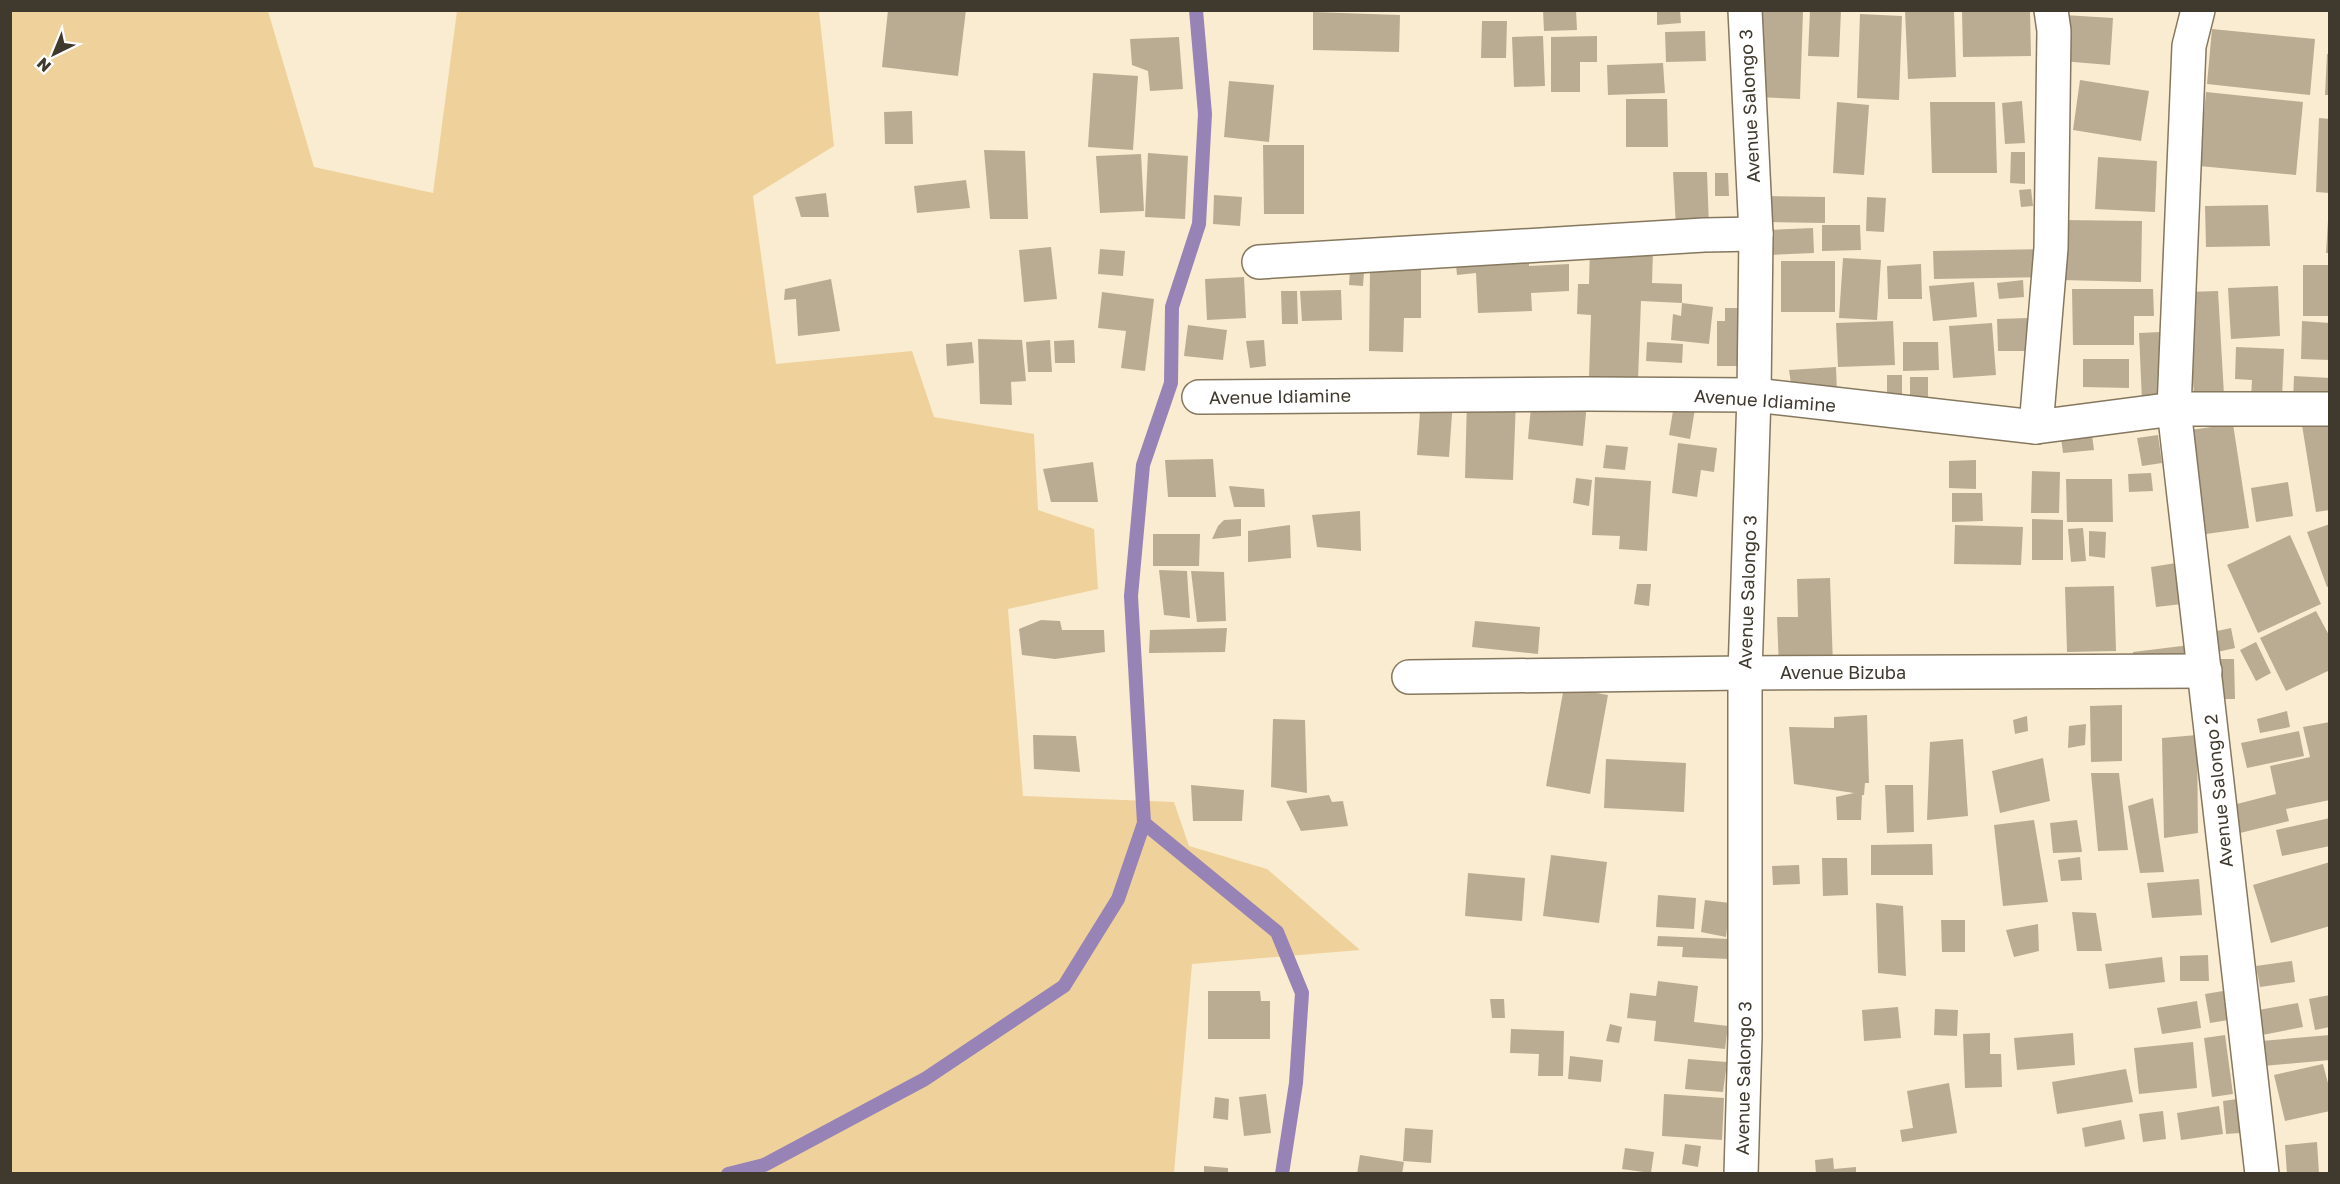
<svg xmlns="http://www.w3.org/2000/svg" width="2340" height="1184" viewBox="0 0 2340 1184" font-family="'Golos Text',sans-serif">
	<rect width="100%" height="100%" fill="#faecd0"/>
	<path fill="#efd29b" d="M10,11H268L314,167L433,193L457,11H819L834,146L753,196L776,364L912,351L934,417L1034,434L1038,510L1094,529L1098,589L1008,609L1023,796L1174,802L1189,846L1267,869L1360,950L1192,964L1174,1173H11Z"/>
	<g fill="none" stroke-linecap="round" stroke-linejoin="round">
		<g stroke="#9883b6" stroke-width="14">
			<path d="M1144,823L1277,932L1302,993L1296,1083L1282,1174"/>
			<path d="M728,1174L764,1165L925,1079L1064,986L1118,899L1144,823L1131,596L1143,465L1171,383L1172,307L1199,224L1205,114L1196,10"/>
		</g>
	</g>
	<g fill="#baac92">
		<path d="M888,10H966L958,76L882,67Z"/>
		<path d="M1543,10H1576L1577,30L1544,31Z"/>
		<path d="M1657,10H1680L1681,23L1657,25Z"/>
		<path d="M1758,10L1803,12L1800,99L1755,97Z"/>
		<path d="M1810,10H1841L1839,57L1808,56Z"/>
		<path d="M1905,10H1954L1956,77L1908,79Z"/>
		<path d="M1962,10H2030L2031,56L1963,57Z"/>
		<path d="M1313,12L1400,15L1399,52L1313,50Z"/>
		<path d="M1860,14L1902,16L1899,100L1857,98Z"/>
		<path d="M2064,15L2113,18L2110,65L2061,61Z"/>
		<path d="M1482,21H1507L1506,58H1481Z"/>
		<path d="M2212,29L2315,39L2310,95L2207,84Z"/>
		<path d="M1705,31L1706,61L1666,62L1665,32Z"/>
		<path d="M1543,36L1545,86L1514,87L1512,37Z"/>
		<path d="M1597,36V62H1580V92H1551V37Z"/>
		<path d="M1179,37L1183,89L1150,91L1148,71L1132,65L1130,39Z"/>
		<path d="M2327,54H2330V95H2325Z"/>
		<path d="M1663,63L1665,93L1608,95L1607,65Z"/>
		<path d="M1093,73L1138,76L1133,150L1088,147Z"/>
		<path d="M2080,80L2149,91L2141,141L2073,130Z"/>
		<path d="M1229,81L1274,85L1269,142L1224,137Z"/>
		<path d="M2206,92L2303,102L2296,175L2199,166Z"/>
		<path d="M1626,99H1667L1668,147H1626Z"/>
		<path d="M2022,101L2025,143L2005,144L2002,103Z"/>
		<path d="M1837,102L1869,105L1864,175L1833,173Z"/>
		<path d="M1930,102H1995L1997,173H1932Z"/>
		<path d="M912,111L913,144H885L884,112Z"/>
		<path d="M2319,118L2330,119V193L2316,192Z"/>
		<path d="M1263,145H1304V214H1264Z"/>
		<path d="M984,150L1025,151L1028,219H990Z"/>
		<path d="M2011,152H2025V184L2010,183Z"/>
		<path d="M1148,153L1188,156L1185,219L1145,217Z"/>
		<path d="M1141,154L1144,211L1100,213L1096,156Z"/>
		<path d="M2098,157L2157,161L2155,212L2095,209Z"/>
		<path d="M1673,172H1707L1709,227L1676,228Z"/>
		<path d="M1715,173H1728L1729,196H1715Z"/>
		<path d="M966,180L970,208L917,213L914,186Z"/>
		<path d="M2031,189L2033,206L2021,207L2019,190Z"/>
		<path d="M826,193L829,217H801L795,197Z"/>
		<path d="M1214,195L1242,197L1240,226L1213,224Z"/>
		<path d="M1769,196L1825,197V223L1769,222Z"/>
		<path d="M1867,197L1886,198L1884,232L1866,231Z"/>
		<path d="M2268,205L2270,246L2206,247L2205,206Z"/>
		<path d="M2062,220L2142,221L2141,282L2061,280Z"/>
		<path d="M2328,221H2330V253H2326Z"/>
		<path d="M1822,225H1860L1861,250L1822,251Z"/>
		<path d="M1813,228L1814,253L1769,255L1768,230Z"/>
		<path d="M1051,247L1057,299L1024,302L1019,250Z"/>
		<path d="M1590,247L1653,250L1652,283L1682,284V303L1641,301L1638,380L1589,377L1591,315L1577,314L1578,284H1589Z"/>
		<path d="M1100,249L1125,251L1123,276L1098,274Z"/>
		<path d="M2043,249V277L1934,279L1933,251Z"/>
		<path d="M1529,252V266L1569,264V291L1531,293L1532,311L1478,313L1476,273L1457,275L1455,256Z"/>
		<path d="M1843,258L1881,260L1877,320L1839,318Z"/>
		<rect x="1781" y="261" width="54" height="51"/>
		<path d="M1921,264L1922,299H1888L1887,266Z"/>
		<rect x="2303" y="265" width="27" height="51"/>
		<path d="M1370,268L1421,270V318H1404L1403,352L1369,351Z"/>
		<path d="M1350,271L1364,272L1363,286L1349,285Z"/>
		<path d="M1244,277L1246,318L1207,320L1205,279Z"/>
		<path d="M831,279L840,331L798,336L796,299L784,300L785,289Z"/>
		<path d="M2023,280L2024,297L1999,299L1997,283Z"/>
		<path d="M1974,282L1977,317L1933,321L1929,286Z"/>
		<path d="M2278,286L2280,336L2231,339L2228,288Z"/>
		<path d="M2072,289H2153L2154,316H2134V345H2073Z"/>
		<path d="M1341,290L1342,320L1302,321L1300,291Z"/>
		<path d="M1281,291H1297L1298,324H1282Z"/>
		<path d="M2218,291L2224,395L2194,396L2187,292Z"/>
		<path d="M1102,292L1154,299L1145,371L1121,368L1126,331L1098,328Z"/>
		<path d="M1682,303L1713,307L1709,344L1671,340L1673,314L1681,316Z"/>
		<path d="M1725,308H1751V366H1717V321H1725Z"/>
		<path d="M2028,318L2029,351H1998L1997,319Z"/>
		<path d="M1893,321L1895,365L1838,367L1836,323Z"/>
		<path d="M2302,321L2330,323V360L2301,359Z"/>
		<path d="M1992,323L1996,375L1953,378L1949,326Z"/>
		<path d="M1188,325L1227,330L1223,360L1184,356Z"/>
		<path d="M2161,332L2163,401H2142L2139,333Z"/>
		<path d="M978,339L1022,340L1026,381L1011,382L1012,405L980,404Z"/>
		<path d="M1050,340L1052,372H1028L1026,342Z"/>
		<path d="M1074,340L1075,363H1055L1054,341Z"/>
		<path d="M1264,340L1266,366L1250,368L1246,341Z"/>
		<path d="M972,342L974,363L947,366L946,344Z"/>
		<path d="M1647,342L1683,344L1682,363L1646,361Z"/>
		<path d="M1903,342H1938L1939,370L1903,371Z"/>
		<path d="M2236,347L2284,349L2282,399L2251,398L2252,380L2235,379Z"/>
		<path d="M2083,359H2129V388L2083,387Z"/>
		<path d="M1836,367L1837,393L1793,397L1789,370Z"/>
		<rect x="1887" y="375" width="15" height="29"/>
		<path d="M2294,376L2330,378V404L2293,402Z"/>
		<rect x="1910" y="377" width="18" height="26"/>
		<path d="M1532,396L1587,402L1583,446L1528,439Z"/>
		<path d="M1421,397L1453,400L1449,457L1417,455Z"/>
		<path d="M1467,398L1516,400L1513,480L1465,478Z"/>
		<path d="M1674,405L1695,409L1690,439L1669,435Z"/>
		<path d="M2330,421V510L2316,512L2302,425Z"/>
		<path d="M2233,424L2249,528L2206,534L2190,430Z"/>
		<path d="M2091,427L2094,450L2063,453L2060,430Z"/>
		<path d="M2158,435L2162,463L2142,466L2137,438Z"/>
		<path d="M1678,443L1717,448L1714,472L1701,470L1697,497L1672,493Z"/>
		<path d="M1606,445L1628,447L1625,470L1603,468Z"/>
		<path d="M1213,459L1216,497H1168L1165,460Z"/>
		<path d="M1976,460V489L1949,488V461Z"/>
		<path d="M1093,462L1098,502H1051L1043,469Z"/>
		<path d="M2032,471L2060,472L2059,513H2031Z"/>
		<path d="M2151,473L2153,491L2129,492L2128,474Z"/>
		<path d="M1595,477L1651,481L1647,551L1619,549L1620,536L1592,535Z"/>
		<path d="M1576,478L1592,480L1589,506L1573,503Z"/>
		<path d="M2066,479H2112L2113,522H2067Z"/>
		<path d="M2288,482L2293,516L2256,522L2251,488Z"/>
		<path d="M1229,486L1264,489L1265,507H1234Z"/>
		<path d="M1952,493H1982L1983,521L1952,522Z"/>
		<path d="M1360,511L1361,551L1317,547L1312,515Z"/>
		<path d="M1241,519V536L1212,539L1218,526L1224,520Z"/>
		<path d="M2032,519L2063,520V560H2032Z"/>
		<path d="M2330,524V586L2327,587L2307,532Z"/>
		<path d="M1290,525L1291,558L1248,562V531Z"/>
		<path d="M1955,525L2023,527L2021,565L1954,564Z"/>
		<path d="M2083,528L2086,561L2071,562L2068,529Z"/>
		<path d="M2089,531L2106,532L2105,558L2089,556Z"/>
		<path d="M1153,534H1200L1199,566H1153Z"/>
		<path d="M2290,535L2321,604L2258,633L2227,565Z"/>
		<path d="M2176,563L2182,604L2156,607L2151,567Z"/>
		<path d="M1159,570L1187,571L1190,618L1164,615Z"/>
		<path d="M1191,571L1224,572L1226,621L1197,622Z"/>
		<path d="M1830,578L1833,666L1779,668L1777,617H1798L1797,579Z"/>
		<path d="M1637,584H1651L1649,606L1634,604Z"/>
		<path d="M2114,586L2116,651L2067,652L2065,587Z"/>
		<path d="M2316,611L2330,637V670L2286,691L2260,638Z"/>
		<path d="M1041,620L1060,621L1062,630H1104L1105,652L1055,659L1022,655L1019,629Z"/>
		<path d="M1475,621L1540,627L1538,654L1472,647Z"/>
		<path d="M1227,628L1225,652L1149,653L1150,630Z"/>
		<path d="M2231,628L2235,648L2213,653L2208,633Z"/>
		<path d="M2256,642L2271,673L2256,681L2240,650Z"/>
		<path d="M2190,645L2192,661L2135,667L2133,652Z"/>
		<path d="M2213,659H2234L2235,699H2214Z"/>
		<path d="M1564,687L1608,695L1590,794L1546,786Z"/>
		<path d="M2122,705V761L2091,762L2090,706Z"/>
		<path d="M2287,711L2290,727L2260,733L2257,719Z"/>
		<path d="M1867,715L1869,783H1865L1864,795H1862L1861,820H1837L1836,797L1854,793L1794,784L1789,727L1834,728V717Z"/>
		<path d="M2027,716L2028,731L2015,734L2013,720Z"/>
		<path d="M1273,719L1305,720L1307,793L1271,787Z"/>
		<path d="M2330,722V800L2286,809L2289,821L2240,833L2233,805L2276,794L2270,766L2310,757L2303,727Z"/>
		<path d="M2086,724L2085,745L2068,748L2069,726Z"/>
		<path d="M2299,731L2304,756L2247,768L2241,743Z"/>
		<path d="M1033,735L1076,736L1080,772L1034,769Z"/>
		<path d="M2197,735L2198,833L2164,838L2162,738Z"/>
		<path d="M1963,739L1968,816L1927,820L1930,742Z"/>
		<path d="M2043,758L2050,801L2000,813L1992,771Z"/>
		<path d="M1606,759L1686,763L1684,812L1604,808Z"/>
		<path d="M2091,773H2119L2128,850L2098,851Z"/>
		<path d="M1191,785L1244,790L1242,821H1193Z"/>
		<path d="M1885,785H1913L1914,832L1887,833Z"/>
		<path d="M1329,795L1332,802L1343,801L1348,826L1301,831L1286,801Z"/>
		<path d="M2153,798L2164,872L2140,873L2128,806Z"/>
		<path d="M2330,818V846L2282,856L2276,830Z"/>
		<path d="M2034,820L2048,902L2003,906L1994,825Z"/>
		<path d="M2077,820L2082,852L2053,853L2050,823Z"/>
		<path d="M1932,844L1933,875H1871V845Z"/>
		<path d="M1551,855L1607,862L1599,923L1543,916Z"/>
		<path d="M2080,857L2082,880L2061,881L2058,860Z"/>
		<path d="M1822,858H1847L1848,895L1823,896Z"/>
		<path d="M2330,862V926L2271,943L2253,885Z"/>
		<path d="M1799,865L1800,884L1773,885L1772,866Z"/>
		<path d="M1468,873L1525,878L1522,921L1465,916Z"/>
		<path d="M2199,879L2202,915L2152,918L2147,883Z"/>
		<path d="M1658,895L1696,898L1694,929L1656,927Z"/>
		<path d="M1705,900L1730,903L1726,937L1701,932Z"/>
		<path d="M1876,903L1903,906L1906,976L1878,973Z"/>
		<path d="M2072,912L2096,913L2102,951H2077Z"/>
		<path d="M1941,920H1965V952H1942Z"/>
		<path d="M2038,924L2039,951L2014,957L2006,930Z"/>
		<path d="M1658,936L1730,939L1729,959L1682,957L1683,947L1657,946Z"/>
		<path d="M2208,955L2209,981H2180V956Z"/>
		<path d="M2162,957L2165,982L2109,989L2105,964Z"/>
		<path d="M2292,961L2295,982L2260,987L2256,966Z"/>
		<path d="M1658,981L1698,986L1694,1022L1728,1026L1725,1049L1654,1041L1656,1021L1627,1018L1630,993L1656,996Z"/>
		<path d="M1208,991H1260L1261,1001H1270V1039H1208Z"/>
		<path d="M2223,991L2228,1020L2210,1023L2205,994Z"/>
		<path d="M2330,995V1027L2315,1030L2309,999Z"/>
		<path d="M1490,999H1504L1505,1018H1492Z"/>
		<path d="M2197,1001L2201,1028L2162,1034L2157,1008Z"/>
		<path d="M2298,1003L2303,1027L2252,1037L2247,1012Z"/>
		<path d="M1898,1007L1901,1038L1864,1041L1862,1010Z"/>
		<path d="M1935,1009L1958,1010L1957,1036L1934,1035Z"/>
		<path d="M1610,1024L1622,1027L1619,1043L1606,1041Z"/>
		<path d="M1511,1029L1564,1031L1563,1076H1538L1539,1054L1510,1053Z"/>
		<path d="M1990,1033V1054H2001L2002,1087L1965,1088L1963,1034Z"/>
		<path d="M2073,1033L2075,1065L2017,1070L2014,1038Z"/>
		<path d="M2225,1035L2233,1094L2212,1097L2204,1038Z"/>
		<path d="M2330,1035V1060L2263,1066L2261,1041Z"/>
		<path d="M2193,1042L2197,1088L2139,1094L2134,1048Z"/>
		<path d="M1570,1056L1603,1060L1601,1082L1568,1079Z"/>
		<path d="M1688,1059L1727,1062L1723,1092L1685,1089Z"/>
		<path d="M2323,1064L2330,1091V1111L2285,1121L2274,1075Z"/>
		<path d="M2126,1069L2133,1102L2057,1114L2052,1082Z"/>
		<path d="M1949,1083L1957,1133L1902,1142L1900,1130L1913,1128L1907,1091Z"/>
		<path d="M1266,1094L1271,1133L1244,1136L1239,1097Z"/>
		<path d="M1664,1094L1724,1098L1722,1140L1662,1136Z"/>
		<path d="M1215,1097L1229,1099L1228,1120L1213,1118Z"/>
		<path d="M2237,1099L2240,1133L2226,1134L2223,1101Z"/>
		<path d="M2219,1106L2223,1134L2181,1140L2177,1113Z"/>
		<path d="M2163,1111L2166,1139L2143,1142L2139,1114Z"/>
		<path d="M2121,1120L2125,1139L2085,1147L2082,1128Z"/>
		<path d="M1405,1128L1433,1130L1431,1163L1403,1161Z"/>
		<path d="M2317,1142L2319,1174H2287L2285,1145Z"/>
		<path d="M1685,1144L1701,1146L1698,1167L1682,1164Z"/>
		<path d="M1625,1148L1654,1152L1651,1173L1622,1169Z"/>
		<path d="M1360,1155L1404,1162L1402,1174H1357Z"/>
		<path d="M1833,1158L1834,1169L1856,1167V1174H1816L1815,1160Z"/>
		<path d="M1204,1166L1228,1168V1174H1204Z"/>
	</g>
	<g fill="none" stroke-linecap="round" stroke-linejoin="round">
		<defs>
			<g id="minor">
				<path d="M2198,10L2189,46L2174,409L2262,1174"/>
				<path d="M1259,262L1704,235L1756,234"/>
				<path d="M1199,397L1588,394L1754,395L2036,427L2174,409H2330"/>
				<path d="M2036,427L2051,248L2054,31L2051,10"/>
				<path d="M1409,677L1745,673L2205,671"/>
				<path d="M1741,1174L1745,1036V673L1754,395L1756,234L1745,10"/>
			</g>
		</defs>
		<use href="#minor" stroke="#85785f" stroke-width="36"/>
		<use href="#minor" stroke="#fff" stroke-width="33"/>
	</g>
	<g text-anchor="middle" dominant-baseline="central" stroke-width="4.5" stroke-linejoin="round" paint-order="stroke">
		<g font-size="18" fill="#3f392e" stroke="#fff">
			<text transform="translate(1749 106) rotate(-93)">Avenue Salongo 3</text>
			<text transform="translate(1280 396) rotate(-1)">Avenue Idiamine</text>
			<text transform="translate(1765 400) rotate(4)">Avenue Idiamine</text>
			<text transform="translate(1747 592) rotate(-88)">Avenue Salongo 3</text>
			<text x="1843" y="672">Avenue Bizuba</text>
			<text transform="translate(2218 791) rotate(-96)">Avenue Salongo 2</text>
			<text transform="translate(1743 1078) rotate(-89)">Avenue Salongo 3</text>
		</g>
	</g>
	<rect width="2340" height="1184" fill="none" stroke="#3f392e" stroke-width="24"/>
	<g transform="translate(54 54) rotate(223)" stroke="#ffffff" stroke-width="4.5" paint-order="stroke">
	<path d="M0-4.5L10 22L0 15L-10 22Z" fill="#3f392e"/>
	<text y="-9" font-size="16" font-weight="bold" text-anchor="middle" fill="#3f392e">N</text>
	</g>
</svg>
